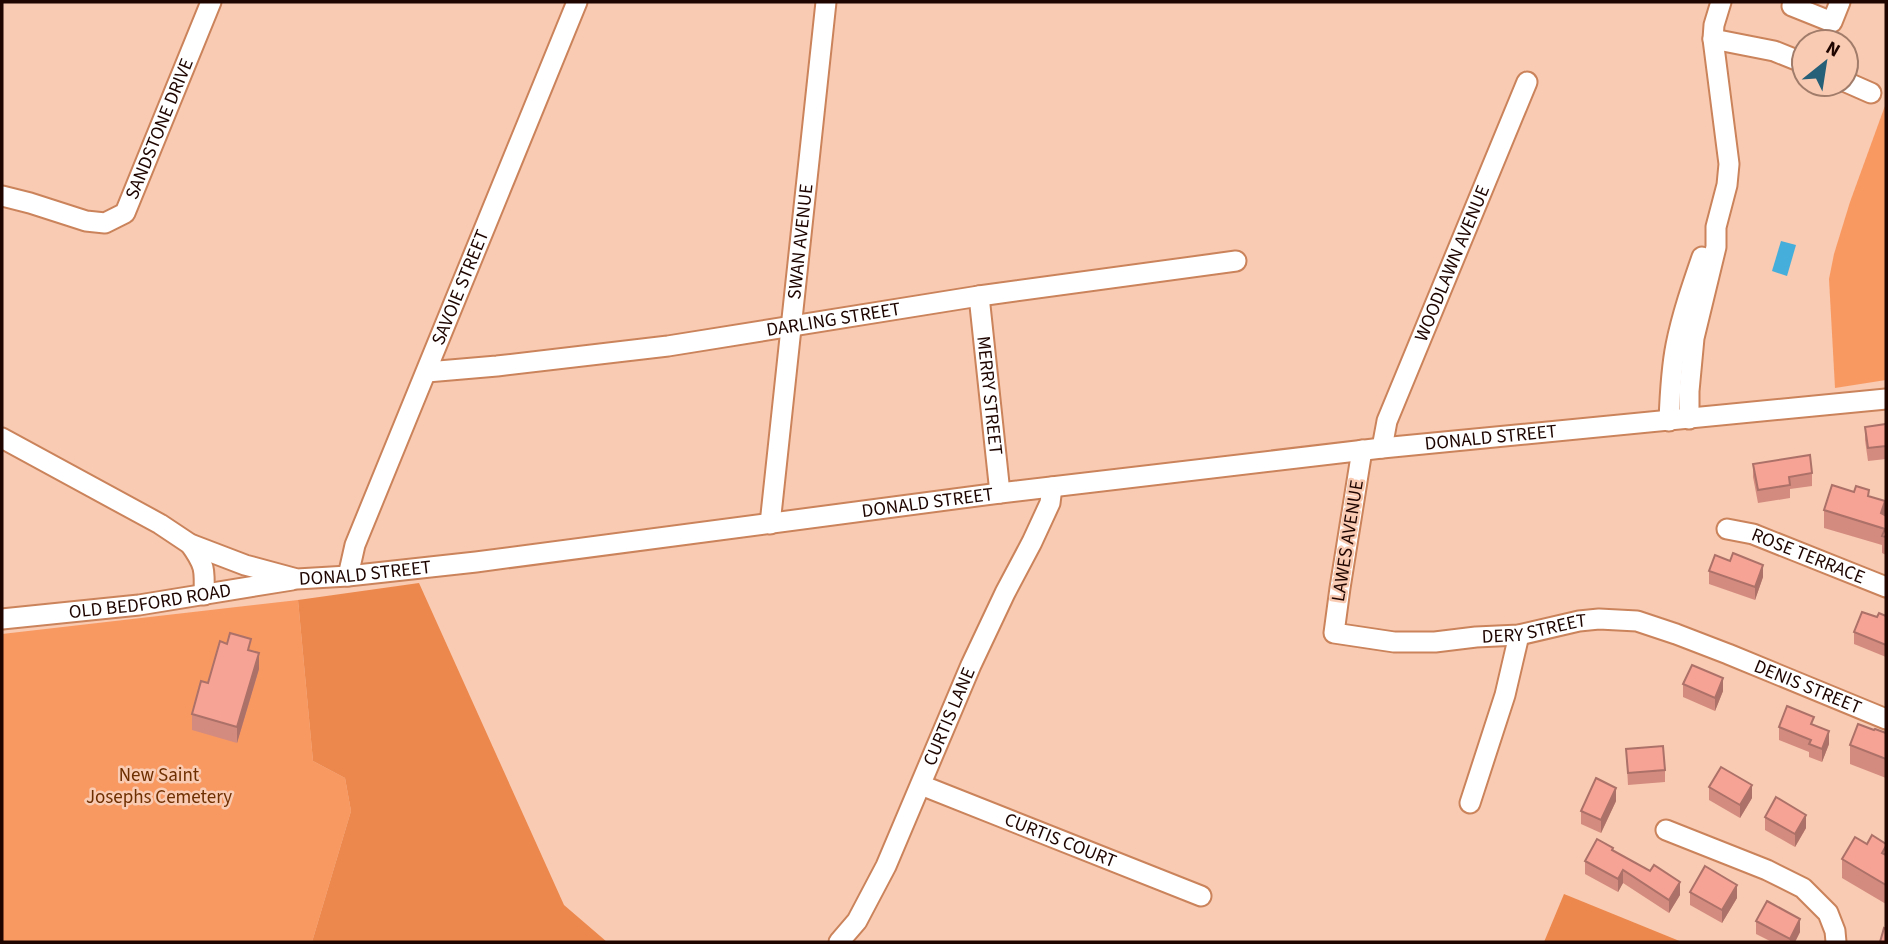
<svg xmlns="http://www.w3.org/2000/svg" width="1888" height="944" viewBox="0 0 1888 944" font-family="'Source Sans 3',sans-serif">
	<rect width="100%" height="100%" fill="#f9cbb2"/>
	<g fill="#f89962">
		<path d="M1886,103V380L1835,388L1829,279L1834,254L1850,202Z"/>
		<path d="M298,600L313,761L345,778L351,811L312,942H2V634Z"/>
	</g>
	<g fill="#ec884d">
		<path d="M419,583L564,905L607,942H312L351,811L345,778L313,761L298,600Z"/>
		<path d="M1564,894L1682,942H1544Z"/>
	</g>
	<path fill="#46aeda" d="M1781,241L1796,245L1787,276L1772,271Z"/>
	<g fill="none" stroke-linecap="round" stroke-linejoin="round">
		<defs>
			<g id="minor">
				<path d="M1794,2L1792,6L1832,22L1840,2"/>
				<path d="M1713,39L1774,51L1804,63"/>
				<path d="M1846,82L1871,93"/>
				<path id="s1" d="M2,196L30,203L86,221L105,223L125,213L211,2"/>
				<path id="s2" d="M979,296L1000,493"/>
				<path id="s3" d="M427,372L497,366L668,346L979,296L1236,261"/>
				<path d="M1689,419V391L1694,338L1716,247V227L1727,185L1729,164L1713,39L1714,25L1721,2"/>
				<path d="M1669,421C1670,395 1671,370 1676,345C1682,315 1692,286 1702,257"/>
				<path id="s4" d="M2,438L160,524L190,544L245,565L297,579L348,576L476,562L1000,493L1382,448L1886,399"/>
				<path id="s5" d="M1382,448L1387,421L1527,82"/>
				<path id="s6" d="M1362,450L1340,588L1334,633L1394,642H1435L1476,637L1519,635L1579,621L1599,619L1637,621L1676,634L1728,654L1886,719"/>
				<path id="s7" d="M770,524L826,2"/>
				<path id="s8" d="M1727,529L1753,534L1886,587"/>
				<path d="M190,544C205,565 205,569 204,595"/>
				<path id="s9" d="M348,576L355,545L577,2"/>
				<path id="s10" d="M2,619L139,605L292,580"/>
				<path id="s11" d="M921,785L1201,896"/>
				<path d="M1470,803L1505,695L1519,635"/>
				<path d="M1666,830L1767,870L1803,888L1828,913L1835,931L1836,942"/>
				<path id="s12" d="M839,942L857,921L886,866L971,665L1005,593L1032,542L1050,503L1052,487"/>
			</g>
		</defs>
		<use href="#minor" stroke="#ca835b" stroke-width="23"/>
		<use href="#minor" stroke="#fff" stroke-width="19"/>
	</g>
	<g fill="#d48b7f">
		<path d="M1886,424V459L1868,461L1865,440V427Z"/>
		<path d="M1753,464L1812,473V486L1790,489V498L1758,503L1753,477Z"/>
		<path d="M1854,492L1869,497L1886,516V555L1882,553V545L1824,528V510Z"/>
		<path d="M1709,571L1763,577L1755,600L1709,584Z"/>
		<path d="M1886,616V657L1854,644V632L1877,617Z"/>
		<path d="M251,650L259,669L237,743L192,730V714L208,683Z"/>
		<path d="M1683,684L1723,691L1715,711L1683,697Z"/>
		<path d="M1814,725L1829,744L1822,762L1809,757V752L1779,740V727Z"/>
		<path d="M1874,730L1886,733V778L1850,764V745Z"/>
		<path d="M1626,749L1665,770V782L1628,785Z"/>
		<path d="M1709,787L1752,798L1740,818L1709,800Z"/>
		<path d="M1616,801L1601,833L1581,824V811Z"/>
		<path d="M1765,817L1806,828L1795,847L1765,830Z"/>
		<path d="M1867,844H1886V904L1842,878V859Z"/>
		<path d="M1613,851L1680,895L1669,913L1623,883L1618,892L1585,874V861Z"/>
		<path d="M1690,892L1737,898L1722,923L1690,905Z"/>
		<path d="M1756,921L1800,932L1795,942H1772L1756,934Z"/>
	</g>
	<g fill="#ac7168">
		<path d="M1885,501V519L1881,513Z"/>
		<path d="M1763,565V577L1755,600V587Z"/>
		<path d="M259,653V669L237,743V727Z"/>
		<path d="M1723,678V691L1715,711V698Z"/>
		<path d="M1829,731V744L1822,762V749Z"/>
		<path d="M1752,785V798L1740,818V805Z"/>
		<path d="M1616,788V801L1601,833V820Z"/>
		<path d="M1806,815V828L1795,847V834Z"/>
		<path d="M1623,870V883L1618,892V879Z"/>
		<path d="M1680,882V895L1669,913V900Z"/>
		<path d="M1737,885V898L1722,923V910Z"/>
		<path d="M1800,919V932L1795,942H1790V939Z"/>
	</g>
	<g fill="#f6a294" stroke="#ac7168" stroke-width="2">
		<path d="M1886,424V446L1868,448L1865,427Z"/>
		<path d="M1810,455L1812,473L1789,477L1790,485L1758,490L1753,464Z"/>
		<path d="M1832,485L1854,492L1856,486L1869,490L1868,496L1885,501L1881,513L1886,516V537L1882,536L1885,529L1824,510Z"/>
		<path d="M1733,553L1763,565L1755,587L1709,571L1715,555L1730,561Z"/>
		<path d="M1862,612L1877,617L1879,613L1886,616V645L1854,632Z"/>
		<path d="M230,633L251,639L248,650L259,653L237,727L192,714L201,681L208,683L220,641L227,644Z"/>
		<path d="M1692,665L1723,678L1715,698L1683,684Z"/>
		<path d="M1787,706L1814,717L1811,724L1829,731L1822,749L1809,744L1811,740L1779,727Z"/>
		<path d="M1858,724L1874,730L1875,729L1886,733V759L1850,745Z"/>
		<path d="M1663,746L1665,770L1628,773L1626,749Z"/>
		<path d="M1721,767L1752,785L1740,805L1709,787Z"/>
		<path d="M1596,778L1616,788L1601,820L1581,811Z"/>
		<path d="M1776,797L1806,815L1795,834L1765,817Z"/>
		<path d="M1872,835L1886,844V846L1882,853L1886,855V885L1842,859L1855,837L1867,844Z"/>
		<path d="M1597,839L1613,848L1612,850L1650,871L1654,865L1680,882L1669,900L1623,870L1618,879L1585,861Z"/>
		<path d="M1705,866L1737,885L1722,910L1690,892Z"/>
		<path d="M1767,901L1800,919L1790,939L1756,921Z"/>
		<path d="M1884,928L1886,929V942H1880Z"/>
	</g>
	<g text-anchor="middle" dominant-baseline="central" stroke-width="5" stroke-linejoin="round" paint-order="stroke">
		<g font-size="19" fill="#1e0500" stroke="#f9cbb2">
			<text stroke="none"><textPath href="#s1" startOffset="220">SANDSTONE DRIVE</textPath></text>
			<text stroke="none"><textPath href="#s7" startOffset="284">SWAN AVENUE</textPath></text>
			<text stroke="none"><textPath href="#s5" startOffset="198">WOODLAWN AVENUE</textPath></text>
			<text stroke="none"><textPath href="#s9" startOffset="310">SAVOIE STREET</textPath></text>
			<text stroke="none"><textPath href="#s3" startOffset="410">DARLING STREET</textPath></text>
			<text stroke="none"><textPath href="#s2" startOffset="100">MERRY STREET</textPath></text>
			<text stroke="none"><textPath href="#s4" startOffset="1531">DONALD STREET</textPath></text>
			<text stroke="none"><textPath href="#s4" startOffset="964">DONALD STREET</textPath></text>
			<text transform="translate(1348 541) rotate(-81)">LAWES AVENUE</text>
			<text stroke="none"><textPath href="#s8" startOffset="86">ROSE TERRACE</textPath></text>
			<text stroke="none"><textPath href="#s4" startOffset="397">DONALD STREET</textPath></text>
			<text stroke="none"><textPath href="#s10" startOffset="149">OLD BEDFORD ROAD</textPath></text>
			<text stroke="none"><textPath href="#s6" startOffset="387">DERY STREET</textPath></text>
			<text stroke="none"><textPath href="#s6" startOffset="674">DENIS STREET</textPath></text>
			<text stroke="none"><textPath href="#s12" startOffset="252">CURTIS LANE</textPath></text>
			<text stroke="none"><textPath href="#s11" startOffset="150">CURTIS COURT</textPath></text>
		</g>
		<g font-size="19" fill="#6e2f00" stroke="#f9cbb2">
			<text x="159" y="775">New Saint<tspan x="159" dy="22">Josephs Cemetery</tspan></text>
		</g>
	</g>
	<rect width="1888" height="944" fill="none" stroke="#1e0500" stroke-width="7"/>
	<g transform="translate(1825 63) rotate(30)"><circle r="33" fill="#f9cbb2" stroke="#a17c6b" stroke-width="2"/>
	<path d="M0-5L12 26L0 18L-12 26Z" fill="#255f78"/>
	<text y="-10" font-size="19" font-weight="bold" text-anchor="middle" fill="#1e0500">N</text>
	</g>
</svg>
